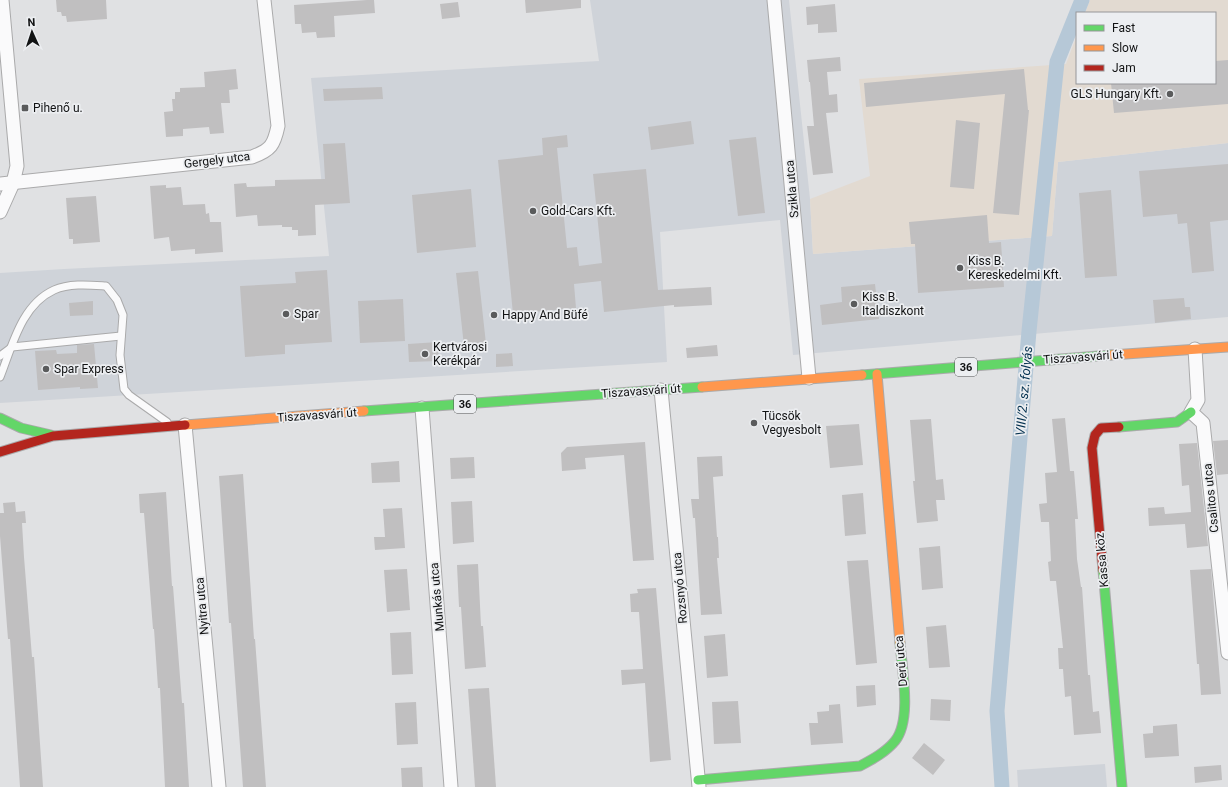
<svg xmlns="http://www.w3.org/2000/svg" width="1228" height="787" viewBox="0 0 1228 787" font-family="Roboto,sans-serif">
	<rect width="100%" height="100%" fill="#e0e1e3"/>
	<g fill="#cfd3d9">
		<path d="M590,0H789L810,199L813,254L1052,236L1058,162L1228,143V317L793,355L780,220L660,232L667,362L0,403V273L64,269L329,256L311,78L599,61Z"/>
		<path d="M1105,764L1107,787H1018L1017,770Z"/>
	</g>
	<path fill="#e2dad1" d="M1090,0H1228V143L1058,162L1052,236L813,254L810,199L870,176L859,79L1066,64L1077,35V83H1215V13H1085Z"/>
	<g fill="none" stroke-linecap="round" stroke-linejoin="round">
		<path stroke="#b6c8d7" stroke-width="15" d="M1002,787L997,711L1029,331L1057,62L1082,0"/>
	</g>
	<g fill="#c0bfc0">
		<path d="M56,0H106L107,19L67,22L66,16H62L61,12H57Z"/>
		<path d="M367,0H374L375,13L334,16L335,37L317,38L316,32L302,33L301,24H295L294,5Z"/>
		<path d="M525,0H581V8L526,13Z"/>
		<path d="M458,2L460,17L442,19L440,4Z"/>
		<path d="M835,4L837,32L818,33V24L807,25L806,7Z"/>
		<path d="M840,57L841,71L827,72L829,95L837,94L838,112L826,113L833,173L813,175L807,126H814L810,82H809L807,60Z"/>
		<path d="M1228,60V104L1114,113L1111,83H1215V61Z"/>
		<path d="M236,69L238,89L229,90L230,103H221L224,133L210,134L209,127L183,129V136L166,137L164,112L173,111L172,99H175V92H180V88L205,87L204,72Z"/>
		<path d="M1024,69L1028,110H1029L1019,215L993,213L1005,94L866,107L864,83Z"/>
		<path d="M382,87L383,99L324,101L323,89Z"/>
		<path d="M956,120L980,123L974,189L950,187Z"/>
		<path d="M691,121L694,144L651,150L648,127Z"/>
		<path d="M567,135L568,147L557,148L567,248L577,247L579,266L602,263L593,174L646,169L658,290L711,287L712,305L674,307V305L604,312L601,281L574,284L576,308L513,314L498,160L543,155L542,138Z"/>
		<path d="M756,137L765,213L738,216L729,140Z"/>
		<path d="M345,143L350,203L315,205L316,235L298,236V230H292V227H282V225L258,226L257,215L236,217L234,184L246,183L247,187L275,186V180L325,179L323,144Z"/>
		<path d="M1228,164V220L1210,222L1214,271L1192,273L1187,223L1178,224L1177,214L1143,217L1139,171Z"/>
		<path d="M166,185V188L181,187L183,205L205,204L206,214L209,213L210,222H221L223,252L195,254V249L171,251L169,237L154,239L150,186Z"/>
		<path d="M471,189L476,247L417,253L412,195Z"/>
		<path d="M1111,190L1117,276L1085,278L1079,193Z"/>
		<path d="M96,196L100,242L73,244V239H69L66,198Z"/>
		<path d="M987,215L989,243L1001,242L1004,287L918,293L915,244H911L909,222Z"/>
		<path d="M327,270L332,342L285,345V354L245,357L240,286L296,283L295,272Z"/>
		<path d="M478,271L486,344L464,346L456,273Z"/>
		<path d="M875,284L879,319L822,325L820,305L842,302L841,287Z"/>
		<path d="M1184,298L1185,307H1190L1191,319L1155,323L1153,300Z"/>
		<path d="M403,299L405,341L360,343L358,301Z"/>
		<path d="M93,301V315L70,316L69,303Z"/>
		<path d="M438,342L439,361L409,362L408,344Z"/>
		<path d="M94,344L98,388L80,389V387L38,390L35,351L56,350L57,354L77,353V345Z"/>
		<path d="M717,345L718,356L687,358L686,348Z"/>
		<path d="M512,353L513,366L496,367V354Z"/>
		<path d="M1065,418L1070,471H1074L1078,519H1075L1077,559L1081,587H1082L1088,675H1090L1093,712L1099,711L1101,733L1074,735L1071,696L1065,697L1063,669H1059L1058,648H1063L1056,581H1050L1048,562L1051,561L1049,522H1041L1039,504L1047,503L1045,473L1057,472L1052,419Z"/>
		<path d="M931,419L936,480L943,479L945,500H936L938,521L917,523L913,481H915L910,420Z"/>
		<path d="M859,424L863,465L830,468L826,426Z"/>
		<path d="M1228,440V474L1217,475L1213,441Z"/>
		<path d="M645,442L654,560L633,561L624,455L585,458L586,469L562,471L561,453L567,447Z"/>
		<path d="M1197,443L1208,546L1187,548L1185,524L1149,526L1148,508L1164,507L1165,514L1191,512L1189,485L1182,486L1179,444Z"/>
		<path d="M722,456L723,476L713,477L717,537H718L719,558H717L722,614L701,615L695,518H693L691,499H699L697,457Z"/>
		<path d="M474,457L475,478L451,479L450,458Z"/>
		<path d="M399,461L400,482L372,483L371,463Z"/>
		<path d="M243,474L254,639H255L266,787H243L231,623H229L219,476Z"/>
		<path d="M166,492L172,586H173L182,703H184L189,787H165L160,688H158L154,629H153L144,513H140L139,494Z"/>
		<path d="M863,493L866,534L845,536L842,495Z"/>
		<path d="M472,501L474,542L453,544L451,502Z"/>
		<path d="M15,502L16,512L25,511L26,523H22L24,557L32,657H34L43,787H20L10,639H8L0,536V513H4L3,503Z"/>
		<path d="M402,508L405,548L375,550L374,537H385L383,509Z"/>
		<path d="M940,546L943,588L922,590L919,548Z"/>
		<path d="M868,560L877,663L856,665L847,561Z"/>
		<path d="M478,564L481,626H483L486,667L465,669L461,607H459L457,565Z"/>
		<path d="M407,569L410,610L387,612L384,570Z"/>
		<path d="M1211,569L1221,694L1201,695L1199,664H1197L1190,570Z"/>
		<path d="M656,588L671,760L650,762L645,683L622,685L621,670L643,669L639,612H631L630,594L638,593L637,589Z"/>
		<path d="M946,625L950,667L929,668L926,627Z"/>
		<path d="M411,632L413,674L392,675L390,633Z"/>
		<path d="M725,634L728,676L707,678L704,636Z"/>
		<path d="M875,685L876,705L857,707L856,686Z"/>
		<path d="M489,688L496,787H475L468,689Z"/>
		<path d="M931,699L951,700L950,721L930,720Z"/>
		<path d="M738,701L741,743L714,744L712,702Z"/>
		<path d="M416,702L418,744L397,745L395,703Z"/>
		<path d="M840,704L843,743L811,745L809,723H818L817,712L829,711V705Z"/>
		<path d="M1177,724L1179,756L1145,758L1143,734L1153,733V726Z"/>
		<path d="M924,743L945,760L933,775L912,758Z"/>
		<path d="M1221,765L1222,780L1195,783L1194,767Z"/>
		<path d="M422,767L423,787H402L401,768Z"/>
	</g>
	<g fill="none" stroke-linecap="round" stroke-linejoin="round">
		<defs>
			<g id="lane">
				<path d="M0,356L12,347L121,336"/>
				<path d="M0,377C12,347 21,305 54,290C70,283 90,285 106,286L117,300L123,315L120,355L124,389L129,395L167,422"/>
			</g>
			<g id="street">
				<path d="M774,0L809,378"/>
				<path d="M0,184L252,157C271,150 274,145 278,126L264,0"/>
				<path d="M0,212L13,183L17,166L2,0"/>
				<path d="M1195,349L1198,400L1191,412L1203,423L1228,653"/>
				<path d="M661,390L699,787"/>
				<path d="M422,408L451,787"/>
				<path d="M185,425L219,787"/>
			</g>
			<g id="fast">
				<path d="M862,375L1111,355"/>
				<path d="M364,411L702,387"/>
				<path d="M0,418L21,428L51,435"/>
				<path d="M1119,427L1177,422L1191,412"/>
				<path d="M1103,570L1122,787"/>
				<path d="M698,780L860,766C873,759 886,752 895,741C912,720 902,669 900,643"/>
			</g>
			<g id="slow">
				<path d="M1111,355L1228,347"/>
				<path d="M877,374L900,643"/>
				<path d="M702,387L862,375"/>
				<path d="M185,425L364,411"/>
			</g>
			<g id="jam">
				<path d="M0,452L53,436L185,425"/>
				<path d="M1103,570L1092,448L1095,435L1101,428L1119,427"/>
			</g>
		</defs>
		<use href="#lane" stroke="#aaaaab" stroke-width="9"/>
		<use href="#street" stroke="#aaaaab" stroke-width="15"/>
		<use href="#fast" stroke="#aaaaab" stroke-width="11"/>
		<use href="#slow" stroke="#aaaaab" stroke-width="11"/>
		<use href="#jam" stroke="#aaaaab" stroke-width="11"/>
		<use href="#lane" stroke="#fafafb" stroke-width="7"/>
		<use href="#street" stroke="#fafafb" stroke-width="13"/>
		<use href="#fast" stroke="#63d668" stroke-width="9"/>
		<use href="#slow" stroke="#ff974d" stroke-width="9"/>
		<use href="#jam" stroke="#b3261e" stroke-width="9"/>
	</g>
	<g fill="#5a5b5c" stroke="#eceef1" stroke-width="1.5">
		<circle cx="1170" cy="94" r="4"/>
		<rect x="21" y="104" width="8" height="8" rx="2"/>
		<circle cx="533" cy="211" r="4"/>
		<circle cx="960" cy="268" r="4"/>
		<circle cx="854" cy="304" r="4"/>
		<circle cx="286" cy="314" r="4"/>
		<circle cx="494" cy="315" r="4"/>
		<circle cx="425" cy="354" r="4"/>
		<circle cx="46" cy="369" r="4"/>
		<circle cx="754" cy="423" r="4"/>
	</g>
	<g text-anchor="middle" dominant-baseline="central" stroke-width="3.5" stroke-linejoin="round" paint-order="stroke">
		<g fill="#eceef1" stroke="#535556" stroke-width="1">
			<rect x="955" y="358" width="22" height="18" rx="3"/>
			<rect x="454" y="395" width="22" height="18" rx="3"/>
		</g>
		<g font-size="11" font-weight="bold" fill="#121314">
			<text x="966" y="367">36</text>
			<text x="465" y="404">36</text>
		</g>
		<g font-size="12" fill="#121314" stroke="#eceef1" text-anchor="start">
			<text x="1162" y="94" text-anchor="end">GLS Hungary Kft.</text>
			<text x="33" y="108">Pihenő u.</text>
			<text x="541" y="211">Gold-Cars Kft.</text>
			<text x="968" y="261">Kiss B.<tspan x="968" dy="14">Kereskedelmi Kft.</tspan></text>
			<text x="862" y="297">Kiss B.<tspan x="862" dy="14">Italdiszkont</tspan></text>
			<text x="294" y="314">Spar</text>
			<text x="502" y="315">Happy And Büfé</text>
			<text x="433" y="347">Kertvárosi<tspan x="433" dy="14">Kerékpár</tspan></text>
			<text x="54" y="369">Spar Express</text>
			<text x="762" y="416">Tücsök<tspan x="762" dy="14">Vegyesbolt</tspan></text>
		</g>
		<g font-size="12" fill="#121314" stroke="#eceef1">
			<text transform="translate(217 160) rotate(-7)">Gergely utca</text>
			<text transform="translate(792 189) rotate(-95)">Szikla utca</text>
			<text transform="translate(1083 357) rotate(-4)">Tiszavasvári út</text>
			<text transform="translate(641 391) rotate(-4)">Tiszavasvári út</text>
			<text transform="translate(317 415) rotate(-4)">Tiszavasvári út</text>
			<text transform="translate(1211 498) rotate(-96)">Csalitos utca</text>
			<text transform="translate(1102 560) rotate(-95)">Kassa köz</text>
			<text transform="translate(680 588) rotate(-95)">Rozsnyó utca</text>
			<text transform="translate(437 597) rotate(-95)">Munkás utca</text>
			<text transform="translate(202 606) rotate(-95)">Nyitra utca</text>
			<text transform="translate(901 661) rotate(-95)">Derű utca</text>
		</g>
		<g font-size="13" font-style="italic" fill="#053250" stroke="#eceef1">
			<text transform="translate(1024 391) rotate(-85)">VIII/2. sz. folyás</text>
		</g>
	</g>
	<rect x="1076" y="12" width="140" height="72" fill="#eceef1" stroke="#959699"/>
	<rect x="1084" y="25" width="20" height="6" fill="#63d668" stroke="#959699"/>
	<text x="1112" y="32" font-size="12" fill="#121314">Fast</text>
	<rect x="1084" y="45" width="20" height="6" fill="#ff974d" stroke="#959699"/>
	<text x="1112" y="52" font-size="12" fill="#121314">Slow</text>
	<rect x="1084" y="65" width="20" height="6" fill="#b3261e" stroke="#959699"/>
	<text x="1112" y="72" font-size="12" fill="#121314">Jam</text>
	<g transform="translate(32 32) rotate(357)" stroke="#eceef1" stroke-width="3" paint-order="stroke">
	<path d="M0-3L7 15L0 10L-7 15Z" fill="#121314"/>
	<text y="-6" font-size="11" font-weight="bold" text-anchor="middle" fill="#121314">N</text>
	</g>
</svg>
